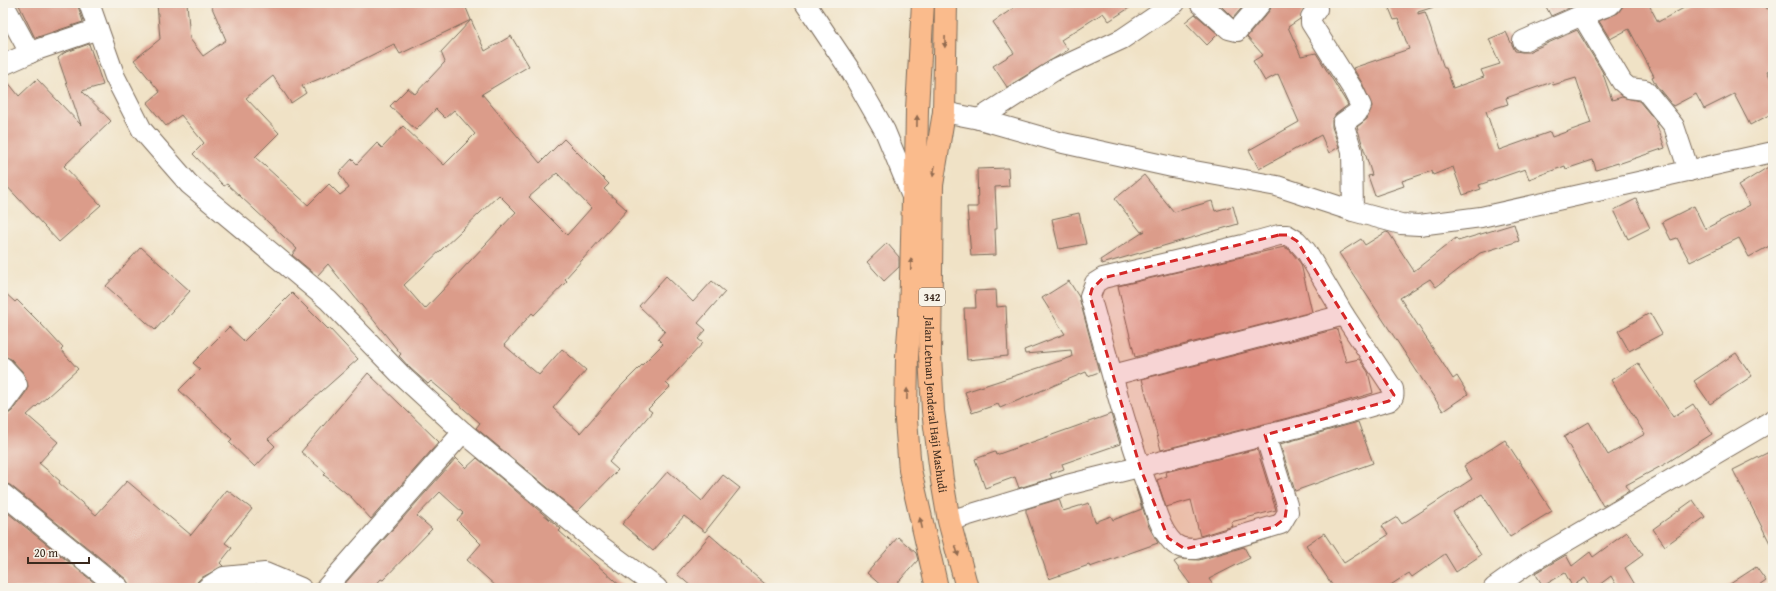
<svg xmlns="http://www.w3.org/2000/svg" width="1776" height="591" viewBox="0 0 1776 591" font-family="'Gentium Book Plus',serif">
	<rect width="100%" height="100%" fill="#f7f3e8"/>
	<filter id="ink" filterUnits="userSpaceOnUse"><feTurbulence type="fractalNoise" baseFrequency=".025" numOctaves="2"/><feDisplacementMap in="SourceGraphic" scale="8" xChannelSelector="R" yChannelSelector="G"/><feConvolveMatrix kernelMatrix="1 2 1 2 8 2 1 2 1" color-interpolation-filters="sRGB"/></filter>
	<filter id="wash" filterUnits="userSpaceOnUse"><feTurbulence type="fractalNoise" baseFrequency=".012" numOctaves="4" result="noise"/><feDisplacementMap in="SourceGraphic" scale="16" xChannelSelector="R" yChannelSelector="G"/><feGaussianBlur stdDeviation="0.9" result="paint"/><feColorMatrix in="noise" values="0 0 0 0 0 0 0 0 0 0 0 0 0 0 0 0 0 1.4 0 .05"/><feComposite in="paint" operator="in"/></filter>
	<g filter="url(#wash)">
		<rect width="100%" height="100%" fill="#f0e2c6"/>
		<g id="blocks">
			<g fill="#db9c8a" fill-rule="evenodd">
				<path d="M18,3H77L83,22L35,38Z"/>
				<path d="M157,3H187L190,39L203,56L226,40L210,3H464L471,20L400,54L394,44L348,67L302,86L306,93L291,103L273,76L246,98L279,133L255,157L308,205L329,184L340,195L349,188L339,173L352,159L357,164L377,143L382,148L403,126L444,165L475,134L454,110L445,118L436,109L416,130L390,106L408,88L415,94L445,62L441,52L471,20L485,51L511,36L529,66L482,94L540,163L564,139L609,184L604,189L627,210L565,279L567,281L534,315L532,313L504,345L539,375L562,349L586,370L553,408L580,433L622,385L663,344L658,339L665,331L639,306L666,276L693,302L712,281L725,292L698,323L706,330L698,339L703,343L666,383L670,387L648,409L652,412L609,462L618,470L577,512L476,428L480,423L456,402L431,381L428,384L410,368L399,356L401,354L328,264L317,276L292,255L297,249L227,184L224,186L193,154L204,143L181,115L166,126L147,103L160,92L134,60L160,39ZM557,173L591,208L567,235L529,197ZM499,195L516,212L425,309L404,285Z"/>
				<path d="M1021,3H1137L1109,21L1103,13L1061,40L1068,50L1007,87L993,66L1014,53L993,22Z"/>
				<path d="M1218,3H1246L1233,18Z"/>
				<path d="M1272,3H1303L1304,8L1300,19L1288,27L1301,56L1316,53L1348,105L1336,114L1332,120V127L1339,147L1329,153L1321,135L1259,169L1249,150L1299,122L1278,74L1265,81L1253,61L1263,55L1247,37L1270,10Z"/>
				<path d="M1387,3H1436L1437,6L1418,12V14L1425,12L1444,68H1446L1453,88L1484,77L1481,70L1500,64L1489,39L1506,32L1515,51L1522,52H1528L1577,30L1602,71L1612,100L1622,97L1639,101L1655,120L1665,148L1618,164V163L1596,170L1593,160L1566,169L1565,166L1529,179L1525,169L1479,185L1481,189L1463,195L1453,167L1433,175L1432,171L1402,181L1404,186L1375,196L1368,176L1372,175L1357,127L1367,119L1372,106L1362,83L1353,68L1409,49L1398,19L1394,20ZM1576,78L1591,123L1552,137L1550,132L1499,150L1486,111L1508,104L1506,98L1552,82L1553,85Z"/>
				<path d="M1544,3H1574L1576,5L1551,16Z"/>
				<path d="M1623,3H1648L1658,22L1693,3H1764L1767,9L1773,6V68L1767,71L1773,83V113L1750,125L1734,94L1704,109L1696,94L1673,106L1656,85L1652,77L1654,76L1629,29L1610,39L1599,21L1618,13L1623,6Z"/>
				<path d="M1195,14L1218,34L1207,45L1185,22Z"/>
				<path d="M89,44L103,85L82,91L111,121L64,166L101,205L59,242L3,182V76L19,96L37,79L81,125L58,58L64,53Z"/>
				<path d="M1773,164V244L1749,257L1739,238L1690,262L1677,238L1671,240L1662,222L1694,206L1705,229L1750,205L1738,186Z"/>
				<path d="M1008,168L1009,186L995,187L997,229H995L996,255L971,256L967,207H978L977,169Z"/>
				<path d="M1144,175L1174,212L1212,201L1215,211L1233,206L1238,224L1102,264L1100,260L1145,231L1141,232L1115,199Z"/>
				<path d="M1636,199L1650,228L1628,239L1614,210Z"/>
				<path d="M1079,213L1086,244L1059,249L1052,219Z"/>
				<path d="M1514,224L1519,241L1480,253L1436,287L1430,279L1400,298L1453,379L1457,376L1468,394L1443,411L1339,253L1361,239L1365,245L1386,232L1389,233L1414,271L1456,238L1458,241Z"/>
				<path d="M887,243L899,257V267L884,281L867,262Z"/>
				<path d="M141,247L190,291L155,330L106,286Z"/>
				<path d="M1284,247L1290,250L1301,264L1312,312L1135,357L1118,286Z"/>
				<path d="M1069,281L1079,297L1099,372L1088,376L1086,372L1000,408L998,404L972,413L965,392L1072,357L1071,350L1025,354L1024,350L1065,334L1042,298Z"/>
				<path d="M996,290L997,307L1006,306L1008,356L967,360L964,308H976L975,291Z"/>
				<path d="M3,291L15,302L17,300L42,325L63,348L61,350L78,369L27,415L58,442L39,463L60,481L59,483L96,515L127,481L191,535L227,490L252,509L225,543L232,548L220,563L223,566L201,578L197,582L196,588H130L126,579L10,485L3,483V415L8,414L12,411L26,392L28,386L22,371L11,359L3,356Z"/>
				<path d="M292,293L328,329L329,328L358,359L268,439L275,446L255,467L229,442L232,439L179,390L200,369L193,363L229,327L244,341Z"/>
				<path d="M1650,313L1662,334L1629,351L1618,331Z"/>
				<path d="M1337,329L1346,362L1359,359L1368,372L1373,393L1296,416L1161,450L1142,379Z"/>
				<path d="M1736,353L1752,376L1710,404L1694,381Z"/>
				<path d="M1638,363L1673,417L1693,404L1712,434L1665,464L1626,485L1629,491L1603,506L1564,437L1589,422L1608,455L1645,434L1611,380Z"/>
				<path d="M368,373L439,442L371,519L351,497L324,475L326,473L301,452Z"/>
				<path d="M1111,414L1120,444L1062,464L1064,469L1050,474L1052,478L1019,488L1015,477L985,488L975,459L995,452L996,455Z"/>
				<path d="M1358,422L1373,463L1295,491L1280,444Z"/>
				<path d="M1505,440L1552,511L1510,537L1482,494L1453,512L1481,555L1456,572L1445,554L1412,577L1409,573L1386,588H1334L1306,545L1324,533L1344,563L1388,535L1382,526L1397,517L1402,524L1472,479L1464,466Z"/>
				<path d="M1257,449L1276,510L1231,522L1233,526L1200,536L1191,500L1166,507L1157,480L1167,476L1166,472Z"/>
				<path d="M1773,450V549L1733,470Z"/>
				<path d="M456,458L466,468L477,458L561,529L559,531L623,588H498L467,560L481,544L457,520L463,513L440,492L417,516L432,529L383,580L381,579L373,588H341Z"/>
				<path d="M668,471L702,501L723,475L740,488L705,532L684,516L653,551L622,524Z"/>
				<path d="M1136,488L1149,527L1158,543L1090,567L1089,565L1049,579L1026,512V509L1059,499L1063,511L1089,503L1095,522L1111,516L1113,520L1142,509Z"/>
				<path d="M1693,500L1705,517L1665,546L1653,529Z"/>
				<path d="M3,509L101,588H3Z"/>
				<path d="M1627,532L1643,555L1625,568L1637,588H1618L1611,576L1595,588H1592L1585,578L1572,586L1565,573L1543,586L1535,573L1566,555L1572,566L1590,552L1593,557Z"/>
				<path d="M710,535L741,562L740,563L770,588H693L677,574Z"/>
				<path d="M898,537L916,553L918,560L893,588H884L867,573Z"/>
				<path d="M1244,547L1250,558L1209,579L1215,588H1193L1174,562L1179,559L1199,560Z"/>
				<path d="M1756,567L1766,581L1756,588H1724Z"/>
			</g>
		</g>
	</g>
	<g filter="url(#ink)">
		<use href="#blocks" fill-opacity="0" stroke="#7a6a59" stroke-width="1"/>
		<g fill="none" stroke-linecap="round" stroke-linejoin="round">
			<defs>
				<g id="minor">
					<path d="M3,3L30,53"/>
					<path d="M89,3L115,77L142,130L189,184L328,300L402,376L463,432L598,544L657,588"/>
					<path d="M805,3L852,73L885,131L913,199"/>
					<path d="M1200,3L1229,29L1237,31L1261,3"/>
					<path d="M1314,3L1317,9L1311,17V23L1352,88L1361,106L1357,113L1343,123L1352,151L1353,211"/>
					<path d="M1582,15L1610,5L1612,3"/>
					<path d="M1523,41L1582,15L1622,82L1629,88L1645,90L1674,126L1689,171"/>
					<path d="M3,65L39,49L98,29"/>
					<path d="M944,112L979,119L1063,143L1172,167L1277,186L1353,211L1401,224L1419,225L1481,217L1773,152"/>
					<path d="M979,119L1055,70L1122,39L1175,3"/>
					<path d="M3,367L14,379L17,385L3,404"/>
					<path d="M1113,375L1344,315"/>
					<path d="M3,494L119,588"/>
					<path d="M949,521L1067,485L1299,427L1389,401C1394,398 1394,395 1393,389L1344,315L1306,251L1297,241L1287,235H1279L1243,245L1103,278L1095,283L1090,296C1109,362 1125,429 1150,494C1155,508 1159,526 1169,538C1176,548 1184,549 1196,549L1281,524L1288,512L1287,505L1265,435"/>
					<path d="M207,588L224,577L265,573L301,588"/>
					<path d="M326,588L463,432"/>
					<path d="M1494,588L1529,563L1773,420"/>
				</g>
				<g id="primary">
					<path d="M923,3L917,109L916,167L913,199L910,319L907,356L906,420L910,470L937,588"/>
					<path id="s1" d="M946,3L944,112L932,185L930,355L933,411L942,480L949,521L967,588"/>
				</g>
			</defs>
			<use href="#minor" stroke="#7a6a59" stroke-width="22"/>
			<use href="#primary" stroke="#7a6a59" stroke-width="24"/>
			<use href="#minor" stroke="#fff" stroke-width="20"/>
			<use href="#primary" stroke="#fabb8c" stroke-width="22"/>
		</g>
		<defs><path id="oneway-solid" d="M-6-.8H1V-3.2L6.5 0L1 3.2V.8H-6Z"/></defs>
		<g fill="#916b50">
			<use href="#oneway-solid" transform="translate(945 42) rotate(91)"/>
			<use href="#oneway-solid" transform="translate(917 121) rotate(-89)"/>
			<use href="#oneway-solid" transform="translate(934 171) rotate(100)"/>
			<use href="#oneway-solid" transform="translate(911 264) rotate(-88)"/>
			<use href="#oneway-solid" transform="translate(907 394) rotate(-89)"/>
			<use href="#oneway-solid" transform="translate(921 523) rotate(-103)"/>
			<use href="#oneway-solid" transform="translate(957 551) rotate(75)"/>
		</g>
	</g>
	<path fill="#d62828" fill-opacity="0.2" stroke="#d62828" stroke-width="3" stroke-dasharray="8 5" stroke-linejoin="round" d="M1279,235H1287L1297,241L1394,395L1389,401L1265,435L1287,505L1285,518L1274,527L1185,549L1168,538L1140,467L1090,296L1092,289L1103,278Z"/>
	<g text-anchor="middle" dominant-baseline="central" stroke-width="3.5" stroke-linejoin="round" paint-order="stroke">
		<rect fill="#f7f3e8" stroke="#73665b" stroke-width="1" x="919" y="288" width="26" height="18" rx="3"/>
		<g font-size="11" font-weight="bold" fill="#3b2a1e">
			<text x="932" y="297">342</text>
		</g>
		<g font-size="12" fill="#3b2a1e" stroke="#f7f3e8">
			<text stroke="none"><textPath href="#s1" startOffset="403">Jalan Letnan Jenderal Haji Mashudi</textPath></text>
		</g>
	</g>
	<rect width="1776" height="591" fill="none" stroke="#f7f3e8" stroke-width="16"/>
	<path d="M28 557v6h61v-6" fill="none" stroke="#3b2a1e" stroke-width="2"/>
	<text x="34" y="557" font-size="12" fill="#3b2a1e" stroke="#f7f3e8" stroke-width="3" paint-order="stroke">20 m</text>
</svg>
